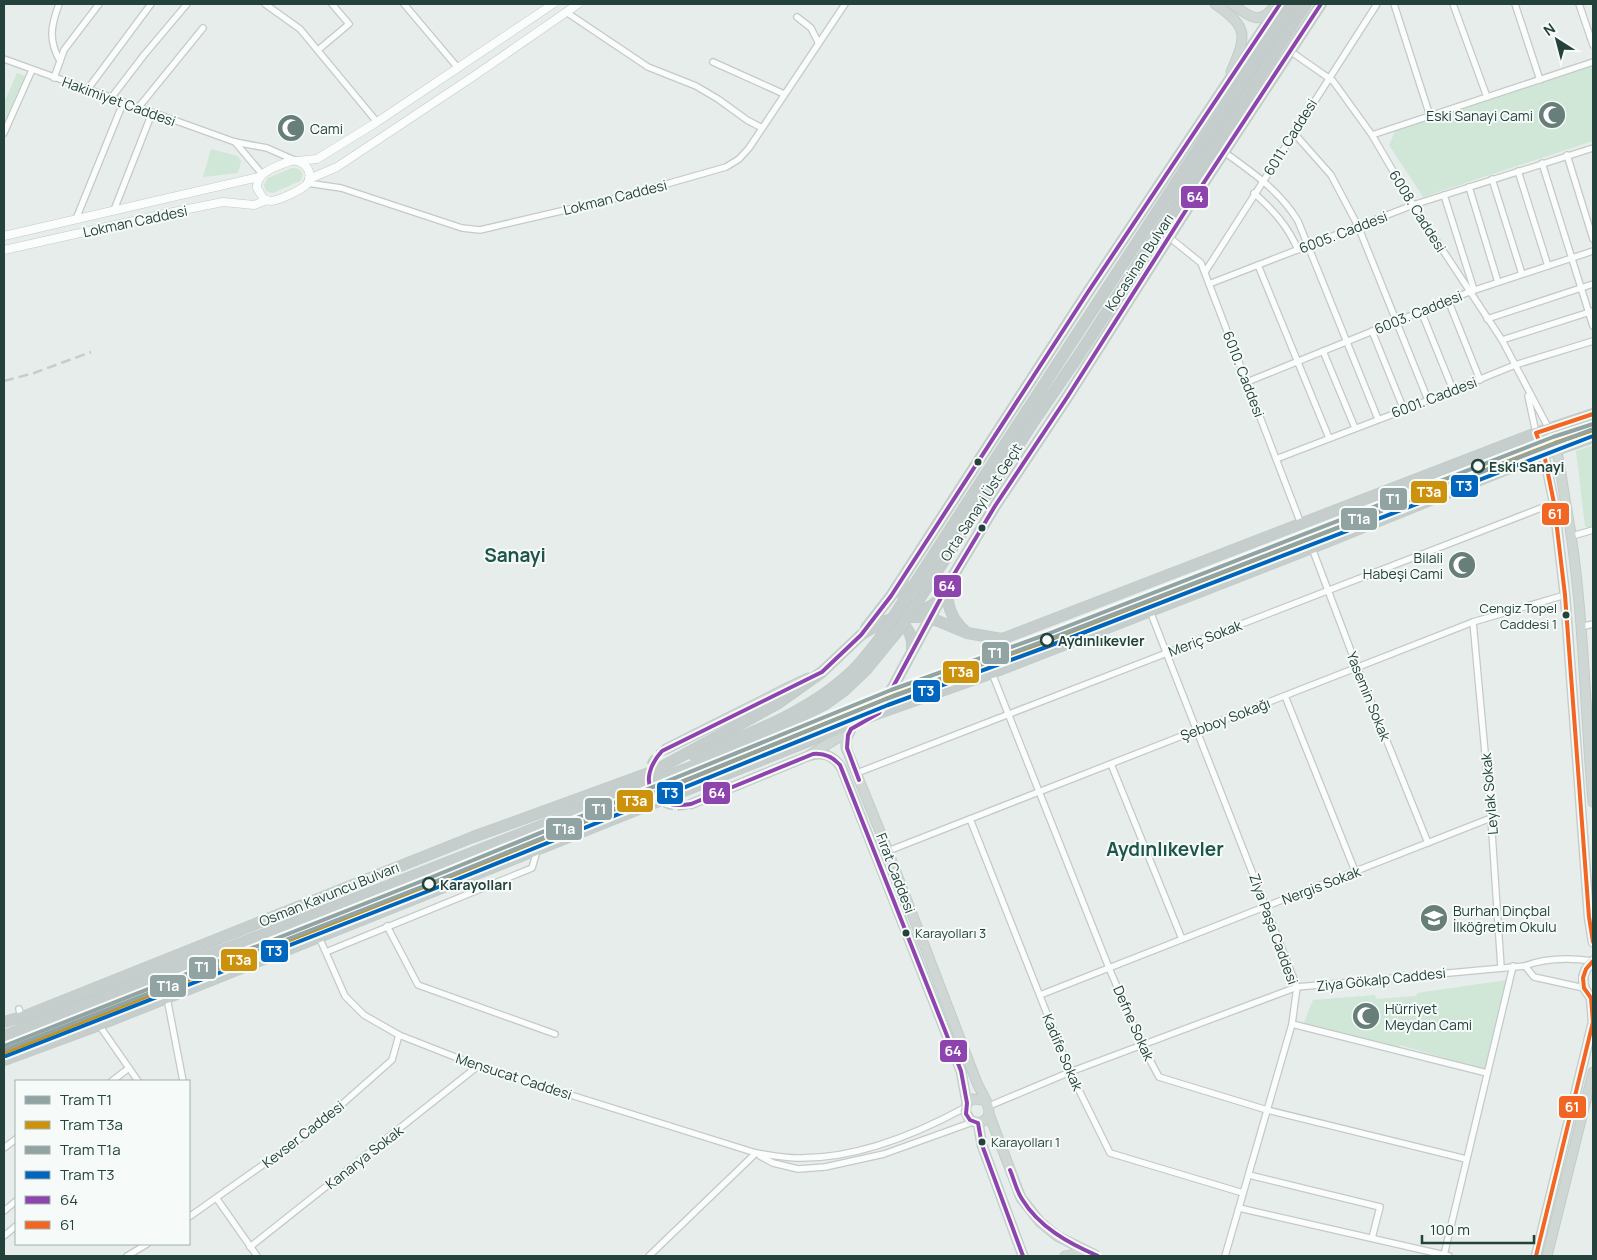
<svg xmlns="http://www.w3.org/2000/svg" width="1597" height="1260" viewBox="0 0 1597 1260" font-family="Manrope,sans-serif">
	<rect width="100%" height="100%" fill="#e7edea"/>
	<g fill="#d0e6d7">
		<path d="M1593,65V141L1423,197L1389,145L1397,127Z"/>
		<path d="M17,73L25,76L4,123V103Z"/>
		<path d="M211,149L237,156L241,161L238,173L203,177Z"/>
		<path d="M292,168C301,167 305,174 300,181L273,193L266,191L264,185L268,178Z"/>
		<path d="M1593,445V527L1589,528L1585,526L1576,451Z"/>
		<path d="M1507,980L1486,1071L1444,1061V1058L1400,1045L1398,1050L1303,1025L1313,1000L1375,995L1376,999L1416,996L1417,993Z"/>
	</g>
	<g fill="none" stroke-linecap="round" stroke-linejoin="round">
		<path stroke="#c0cbc7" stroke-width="9" stroke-dasharray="9 4.5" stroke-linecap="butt" d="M666,749C631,768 652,817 691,804"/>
		<defs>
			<g id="minor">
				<path d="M59,4C51,26 48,40 60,61"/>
				<path d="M265,4L300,29L377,122"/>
				<path d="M404,4L458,68"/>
				<path d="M1394,4L1430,116"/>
				<path d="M1453,4L1487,97"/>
				<path d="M1515,4L1540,80"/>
				<path d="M1579,4L1593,45"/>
				<path d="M566,12L648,67L696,86L718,99L747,120L762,128"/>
				<path d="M797,17L811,28L818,42"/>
				<path d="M318,50L349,24L332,4"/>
				<path d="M1290,51L1333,81L1372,135L1413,205L1502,340L1549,429"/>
				<path d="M4,59L235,142L267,148L294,160"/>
				<path d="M713,62L784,94"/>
				<path d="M54,78L64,50L99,4"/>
				<path d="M87,90L151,4"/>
				<path d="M111,98L144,55L187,4"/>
				<path d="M138,108L203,28"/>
				<path d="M1293,132L1331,175L1358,226L1428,400"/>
				<path d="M4,133L32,70"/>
				<path d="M1372,135L1593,62"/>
				<path d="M235,142L262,174"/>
				<path d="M1224,152C1252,172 1280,191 1298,221L1378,419"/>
				<path d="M1567,155L1593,239"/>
				<path d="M1542,163L1593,326"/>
				<path d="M1518,171L1548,266"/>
				<path d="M1492,179L1522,274"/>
				<path d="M307,183L341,188L462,228L480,230L621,197L726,167L739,159L749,148L845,4"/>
				<path d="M1469,187L1498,282"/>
				<path d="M1254,193C1273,210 1288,226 1298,250"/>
				<path d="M1444,195L1474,290"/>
				<path d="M114,210L152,113"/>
				<path d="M76,219L123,103"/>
				<path d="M1169,237L1201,263L1301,524"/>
				<path d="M1258,265L1329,438"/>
				<path d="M1205,272L1377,4"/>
				<path d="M1209,284L1413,205L1593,148"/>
				<path d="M1448,300L1480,380"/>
				<path d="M1421,311L1453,390"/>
				<path d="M1487,319L1593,284"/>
				<path d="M1372,331L1404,410"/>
				<path d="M1502,340L1593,311"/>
				<path d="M1323,351L1355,428"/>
				<path d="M1247,382L1469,292L1593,251"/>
				<path d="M1528,396L1536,433"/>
				<path d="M1276,459L1404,410L1515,365L1593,341"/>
				<path d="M1572,536L1593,530"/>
				<path d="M1312,548L1357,667L1428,843"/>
				<path d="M1150,611L1297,987L1292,1024L1225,1256"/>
				<path d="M1473,622L1491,818L1501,967"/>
				<path d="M1581,627L1593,624"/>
				<path d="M992,673L1109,968L1142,1045L1159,1077L1267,1110L1466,1159"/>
				<path d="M1285,696L1355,871"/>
				<path d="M1111,764L1182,939"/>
				<path d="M857,773L1554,503"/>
				<path d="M970,819L1070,1072L1110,1153L1243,1193"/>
				<path d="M888,851L1473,622L1565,595"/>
				<path d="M387,926L418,985L555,1034"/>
				<path d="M319,937L345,996L364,1015L399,1035L478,1066L756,1153C770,1155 784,1158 798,1158C857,1159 915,1135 966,1107"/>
				<path d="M326,952L532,868L537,851"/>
				<path d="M1525,966L1534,977L1584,988"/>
				<path d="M1040,995L1491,818"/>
				<path d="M167,998L183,1081"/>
				<path d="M19,1009L21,1017"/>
				<path d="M1292,1024L1487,1073"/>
				<path d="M99,1025L138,1081"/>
				<path d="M112,1081L129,1068"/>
				<path d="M989,1106L1070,1072L1297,987L1525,966C1545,958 1571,958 1593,961"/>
				<path d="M4,1148L16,1139"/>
				<path d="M760,1156L773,1163L798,1169L825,1167L884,1154L973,1122"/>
				<path d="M1249,1175L1380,1207L1372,1238"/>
				<path d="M217,1199L257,1256"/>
				<path d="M1239,1208L1449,1256"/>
				<path d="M4,1211L16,1201"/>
				<path d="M189,1217L315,1128L392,1060L399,1035"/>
				<path d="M4,1236L16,1226"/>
				<path d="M250,1247L478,1066"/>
				<path d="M1444,1255L1513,966"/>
				<path d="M127,1256L147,1244"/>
				<path d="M649,1256L756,1153"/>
			</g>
			<g id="tertiary">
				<path d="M290,161C303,159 315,171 307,184C303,189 278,201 271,201C267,201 267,200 263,198L257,188C256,171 277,167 290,161Z"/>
				<path d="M298,161L317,159L377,122L553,4"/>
				<path d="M309,179L337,167L474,76L578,4"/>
				<path d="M4,236L259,177"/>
				<path d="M4,250L178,211L223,202L254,205L267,200"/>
			</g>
			<g id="primary">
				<path d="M1215,4C1250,28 1246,36 1231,72"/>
				<path d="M1232,4C1247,14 1258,27 1273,8"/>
				<path d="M1549,429C1559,450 1561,476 1565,499C1584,598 1584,701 1593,802"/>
				<path d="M1536,433L1544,454L1554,503L1565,595L1589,917L1593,942"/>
				<path d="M851,729L846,740V748L888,851L977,1083C981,1092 995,1111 986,1119C981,1124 976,1123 970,1120L965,1111L967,1103L973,1099L984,1100"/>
				<path d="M666,749L787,688L808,678"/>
				<path d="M808,756C823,751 835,756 842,769L961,1071L967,1103"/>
				<path d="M691,804L808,756L849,731"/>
				<path d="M1593,961C1580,972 1580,988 1593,999"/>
				<path d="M989,1114L1021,1198L1040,1222L1057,1236L1095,1255"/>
				<path d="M978,1123L982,1145L1023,1256"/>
				<path d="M1065,1256L1074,1254H1088"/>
				<path d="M1536,1256L1593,1022L1591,998"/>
				<path d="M1547,1256L1593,1072"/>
			</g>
			<g id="trunk">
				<path d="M1026,412L1293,4"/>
				<path d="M1036,418L1077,358L1306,4"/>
				<path d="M903,580C897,604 917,620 937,601"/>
				<path d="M948,586C946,603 951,619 965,631"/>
				<path d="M896,620C908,626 913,636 912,649"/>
				<path d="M866,628L891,596L1088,292L1280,4"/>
				<path d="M876,714L879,713L950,581L995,506L1068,396L1195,196L1321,4"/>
				<path d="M656,770L777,704L822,672L861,635L882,622L899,617H923L938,621L967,633L1002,639L1536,433L1593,414"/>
				<path d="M4,1022L25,1016L473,837L660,769"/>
				<path d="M4,1036L696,765"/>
				<path d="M4,1060L99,1025L879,713L992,673L1312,548L1544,454L1593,437"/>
			</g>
		</defs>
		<use href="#minor" stroke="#c4cac8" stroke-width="8"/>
		<use href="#tertiary" stroke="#c4cac8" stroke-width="9"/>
		<use href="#primary" stroke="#c2ccc9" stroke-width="11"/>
		<use href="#trunk" stroke="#c2ccc9" stroke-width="12"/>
		<use href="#minor" stroke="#fbfcfc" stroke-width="5.5"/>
		<use href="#tertiary" stroke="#fbfcfc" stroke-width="8"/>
		<use href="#primary" stroke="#cfd7d5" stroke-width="9"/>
		<use href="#trunk" stroke="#c5cecc" stroke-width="10"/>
		<path stroke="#c8cdcb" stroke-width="2.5" stroke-dasharray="10 5" stroke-linecap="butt" d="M4,381L34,373L91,352"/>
		<defs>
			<g id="trunk-bridge">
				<path d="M693,756C746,735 806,714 849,674C861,663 870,651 879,639L1026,412"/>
				<path d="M696,765L736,749L824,705L845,690L866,670L902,626L1036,418"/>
			</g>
		</defs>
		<use href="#trunk-bridge" stroke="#c2ccc9" stroke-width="12" stroke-linecap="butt"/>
		<use href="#trunk-bridge" stroke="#c5cecc" stroke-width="10"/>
		<defs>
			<g id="bus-1">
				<path d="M859,780L847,748L848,735L851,729L879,713L950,581L995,506L1068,396L1195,196L1321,4"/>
				<path d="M1010,1170C1014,1179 1016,1190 1022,1199C1039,1227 1068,1243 1098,1256"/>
				<path d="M1023,1256L982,1145L978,1123L970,1120L966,1114L967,1103L961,1071L840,765C832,756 824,753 813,754L691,804C652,811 635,781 662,751L822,672L861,635L891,596L1088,292L1280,4"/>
			</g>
			<g id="bus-2">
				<path d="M1593,414L1536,433L1544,454L1554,503L1565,595L1589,917L1593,942"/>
				<path d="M1536,1256L1593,1022L1591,998L1584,988L1583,978L1586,969L1593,961"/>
			</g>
		</defs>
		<use href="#bus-1" stroke="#f6fbf9" stroke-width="8"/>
		<use href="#bus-2" stroke="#f6fbf9" stroke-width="8"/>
		<use href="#bus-1" stroke="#8e44ad" stroke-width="4"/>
		<use href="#bus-2" stroke="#f26522" stroke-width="4"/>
		<defs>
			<path id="tram-1" d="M4,1046L427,879L891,690L1045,635L1553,437L1593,424"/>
			<path id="tram-2" d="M6,1052L429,885L893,696L1047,641L1555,443L1593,430"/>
			<path id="tram-3" d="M4,1050L429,884L886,699L1047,640L1593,429"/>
			<path id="tram-4" d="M6,1056L431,890L888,705L1049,646L1593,436"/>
		</defs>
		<use href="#tram-1" stroke="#f6fbf9" stroke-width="8"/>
		<use href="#tram-2" stroke="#f6fbf9" stroke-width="8"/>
		<use href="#tram-3" stroke="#f6fbf9" stroke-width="8"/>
		<use href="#tram-4" stroke="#f6fbf9" stroke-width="8"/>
		<use href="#tram-1" stroke="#92a3a3" stroke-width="4"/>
		<use href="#tram-2" stroke="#cd920c" stroke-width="4"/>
		<use href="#tram-3" stroke="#92a3a3" stroke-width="4"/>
		<use href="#tram-4" stroke="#0065bd" stroke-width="4"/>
	</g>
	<defs>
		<symbol id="mosque-disc" viewBox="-11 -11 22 22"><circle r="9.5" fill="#687e78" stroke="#f6fbf9"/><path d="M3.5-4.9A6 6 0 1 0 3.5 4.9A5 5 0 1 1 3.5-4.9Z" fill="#fff"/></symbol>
		<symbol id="school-disc" viewBox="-11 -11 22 22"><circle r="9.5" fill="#687e78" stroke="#f6fbf9"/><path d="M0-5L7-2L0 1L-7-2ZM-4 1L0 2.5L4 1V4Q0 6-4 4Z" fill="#fff"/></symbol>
	</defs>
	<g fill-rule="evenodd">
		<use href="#mosque-disc" x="1536" y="99" width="32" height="32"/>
		<use href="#mosque-disc" x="275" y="112" width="32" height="32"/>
		<use href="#mosque-disc" x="1446" y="549" width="32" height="32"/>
		<use href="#school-disc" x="1418" y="902" width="32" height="32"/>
		<use href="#mosque-disc" x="1350" y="1000" width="32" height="32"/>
	</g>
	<g fill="#23423b" stroke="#f6fbf9" stroke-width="2">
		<circle cx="978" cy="462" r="4.5"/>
		<circle cx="982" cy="528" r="4.5"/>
		<circle cx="1566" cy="615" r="4.5"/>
		<circle cx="906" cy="933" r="4.5"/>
		<circle cx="982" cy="1142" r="4.5"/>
	</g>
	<g fill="#f6fbf9" stroke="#23423b" stroke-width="2.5">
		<circle cx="1478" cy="466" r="6"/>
		<circle cx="1047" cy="640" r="6"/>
		<circle cx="429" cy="884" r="6"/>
	</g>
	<g text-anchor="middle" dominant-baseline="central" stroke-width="4" stroke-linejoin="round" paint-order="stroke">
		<g font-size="13" fill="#23423b" stroke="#f6fbf9" text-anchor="start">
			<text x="1557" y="608" text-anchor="end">Cengiz Topel<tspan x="1557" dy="16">Caddesi 1</tspan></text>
			<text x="915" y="933">Karayolları 3</text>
			<text x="991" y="1142">Karayolları 1</text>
		</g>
		<g font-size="14" fill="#23423b" stroke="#f6fbf9">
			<text transform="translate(119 101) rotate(20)">Hakimiyet Caddesi</text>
			<text transform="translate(1290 137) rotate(-58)">6011. Caddesi</text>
			<text transform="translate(615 197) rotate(-14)">Lokman Caddesi</text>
			<text transform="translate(1418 211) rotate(58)">6008. Caddesi</text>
			<text transform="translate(135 221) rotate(-12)">Lokman Caddesi</text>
			<text transform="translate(1343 232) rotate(-21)">6005. Caddesi</text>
			<text transform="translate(1139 262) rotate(-57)">Kocasinan Bulvarı</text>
			<text transform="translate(1418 312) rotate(-22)">6003. Caddesi</text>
			<text transform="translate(1244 374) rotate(69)">6010. Caddesi</text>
			<text transform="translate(1434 397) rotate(-21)">6001. Caddesi</text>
			<text transform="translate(981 502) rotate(-57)">Orta Sanayi Üst Geçit</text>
			<text transform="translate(1205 638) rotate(-21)">Meriç Sokak</text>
			<text transform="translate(1369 696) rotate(68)">Yasemin Sokak</text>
			<text transform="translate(1225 719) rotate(-21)">Şebboy Sokağı</text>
			<text transform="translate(1489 794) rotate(-95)">Leylak Sokak</text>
			<text transform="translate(896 873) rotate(69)">Fırat Caddesi</text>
			<text transform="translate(1321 885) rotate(-21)">Nergis Sokak</text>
			<text transform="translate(329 894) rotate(-22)">Osman Kavuncu Bulvarı</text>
			<text transform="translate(1274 929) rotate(70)">Ziya Paşa Caddesi</text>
			<text transform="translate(1381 979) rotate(-6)">Ziya Gökalp Caddesi</text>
			<text transform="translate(1134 1023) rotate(66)">Defne Sokak</text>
			<text transform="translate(1063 1052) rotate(67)">Kadife Sokak</text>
			<text transform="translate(514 1076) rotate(18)">Mensucat Caddesi</text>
			<text transform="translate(303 1134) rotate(-38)">Kevser Caddesi</text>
			<text transform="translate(364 1157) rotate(-38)">Kanarya Sokak</text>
		</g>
		<g font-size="14" fill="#23423b" stroke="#f6fbf9" text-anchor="start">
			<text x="1533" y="115" text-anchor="end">Eski Sanayi Cami</text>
			<text x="310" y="128">Cami</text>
			<text x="1443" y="557" text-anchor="end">Bilali<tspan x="1443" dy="16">Habeşi Cami</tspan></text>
			<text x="1453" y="910">Burhan Dinçbal<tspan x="1453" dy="16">İlköğretim Okulu</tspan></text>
			<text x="1385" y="1008">Hürriyet<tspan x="1385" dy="16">Meydan Cami</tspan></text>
		</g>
		<g font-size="14" font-weight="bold" fill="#23423b" stroke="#f6fbf9" text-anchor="start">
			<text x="1489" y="466">Eski Sanayi</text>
			<text x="1058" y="640">Aydınlıkevler</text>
			<text x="440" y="884">Karayolları</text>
		</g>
		<g font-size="19" font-weight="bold" fill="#1e5549" stroke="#f6fbf9">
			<text x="515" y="555">Sanayi</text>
			<text x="1165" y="849">Aydınlıkevler</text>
		</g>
	</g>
	<g stroke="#f6fbf9" stroke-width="2">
		<rect x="1180" y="185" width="29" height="24" rx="5" fill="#8e44ad"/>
		<rect x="1450" y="474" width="29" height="24" rx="5" fill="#0065bd"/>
		<rect x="1410" y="480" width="38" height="24" rx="5" fill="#cd920c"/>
		<rect x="1379" y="487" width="29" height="24" rx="5" fill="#92a3a3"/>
		<rect x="1541" y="502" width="29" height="24" rx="5" fill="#f26522"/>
		<rect x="1340" y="507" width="38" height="24" rx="5" fill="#92a3a3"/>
		<rect x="933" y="574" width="29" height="24" rx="5" fill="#8e44ad"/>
		<rect x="981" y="641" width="29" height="24" rx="5" fill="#92a3a3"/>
		<rect x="942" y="660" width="38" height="24" rx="5" fill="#cd920c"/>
		<rect x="912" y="679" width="29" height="24" rx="5" fill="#0065bd"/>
		<rect x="656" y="781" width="28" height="24" rx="5" fill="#0065bd"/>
		<rect x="702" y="781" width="29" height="24" rx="5" fill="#8e44ad"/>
		<rect x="616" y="789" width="38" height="24" rx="5" fill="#cd920c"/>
		<rect x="584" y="797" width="29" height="24" rx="5" fill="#92a3a3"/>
		<rect x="545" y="817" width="38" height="24" rx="5" fill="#92a3a3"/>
		<rect x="260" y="939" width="29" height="24" rx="5" fill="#0065bd"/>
		<rect x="220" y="948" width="38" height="24" rx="5" fill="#cd920c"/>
		<rect x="188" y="956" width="29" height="24" rx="5" fill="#92a3a3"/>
		<rect x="149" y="974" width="38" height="24" rx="5" fill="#92a3a3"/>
		<rect x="939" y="1039" width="29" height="24" rx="5" fill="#8e44ad"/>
		<rect x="1558" y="1095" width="29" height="24" rx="5" fill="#f26522"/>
	</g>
	<g font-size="14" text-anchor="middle" font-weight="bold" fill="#fff">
		<text x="1195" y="202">64</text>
		<text x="1464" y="491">T3</text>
		<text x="1429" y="497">T3a</text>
		<text x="1393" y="504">T1</text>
		<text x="1555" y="519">61</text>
		<text x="1359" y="524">T1a</text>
		<text x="947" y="591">64</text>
		<text x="995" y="658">T1</text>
		<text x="961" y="677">T3a</text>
		<text x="926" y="696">T3</text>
		<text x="670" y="798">T3</text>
		<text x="717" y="798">64</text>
		<text x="635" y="806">T3a</text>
		<text x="599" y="814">T1</text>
		<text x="564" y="834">T1a</text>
		<text x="274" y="956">T3</text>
		<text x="239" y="965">T3a</text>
		<text x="202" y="972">T1</text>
		<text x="168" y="991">T1a</text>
		<text x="953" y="1056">64</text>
		<text x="1572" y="1112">61</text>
	</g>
	<rect width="1597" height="1260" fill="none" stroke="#23423b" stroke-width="10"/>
	<rect x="15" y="1080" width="175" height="165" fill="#f6fbf9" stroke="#a2b1ad"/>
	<rect x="25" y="1096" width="25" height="8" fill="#92a3a3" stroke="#a2b1ad"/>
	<text x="60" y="1105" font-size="15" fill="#23423b">Tram T1</text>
	<rect x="25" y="1121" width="25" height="8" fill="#cd920c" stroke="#a2b1ad"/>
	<text x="60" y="1130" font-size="15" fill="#23423b">Tram T3a</text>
	<rect x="25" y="1146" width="25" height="8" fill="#92a3a3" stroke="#a2b1ad"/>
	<text x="60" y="1155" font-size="15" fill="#23423b">Tram T1a</text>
	<rect x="25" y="1171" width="25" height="8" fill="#0065bd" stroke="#a2b1ad"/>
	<text x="60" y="1180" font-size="15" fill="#23423b">Tram T3</text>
	<rect x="25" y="1196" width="25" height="8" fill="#8e44ad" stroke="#a2b1ad"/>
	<text x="60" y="1205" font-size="15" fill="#23423b">64</text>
	<rect x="25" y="1221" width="25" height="8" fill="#f26522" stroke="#a2b1ad"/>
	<text x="60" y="1230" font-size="15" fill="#23423b">61</text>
	<g transform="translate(1557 40) rotate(324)" stroke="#f6fbf9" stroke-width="4" paint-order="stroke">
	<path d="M0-4L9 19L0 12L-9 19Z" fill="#23423b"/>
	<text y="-8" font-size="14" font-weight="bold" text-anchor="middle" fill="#23423b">N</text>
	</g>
	<path d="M1422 1235v8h112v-8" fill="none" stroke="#23423b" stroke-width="2.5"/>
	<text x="1430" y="1235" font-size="15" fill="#23423b" stroke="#f6fbf9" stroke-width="4" paint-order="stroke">100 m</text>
</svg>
